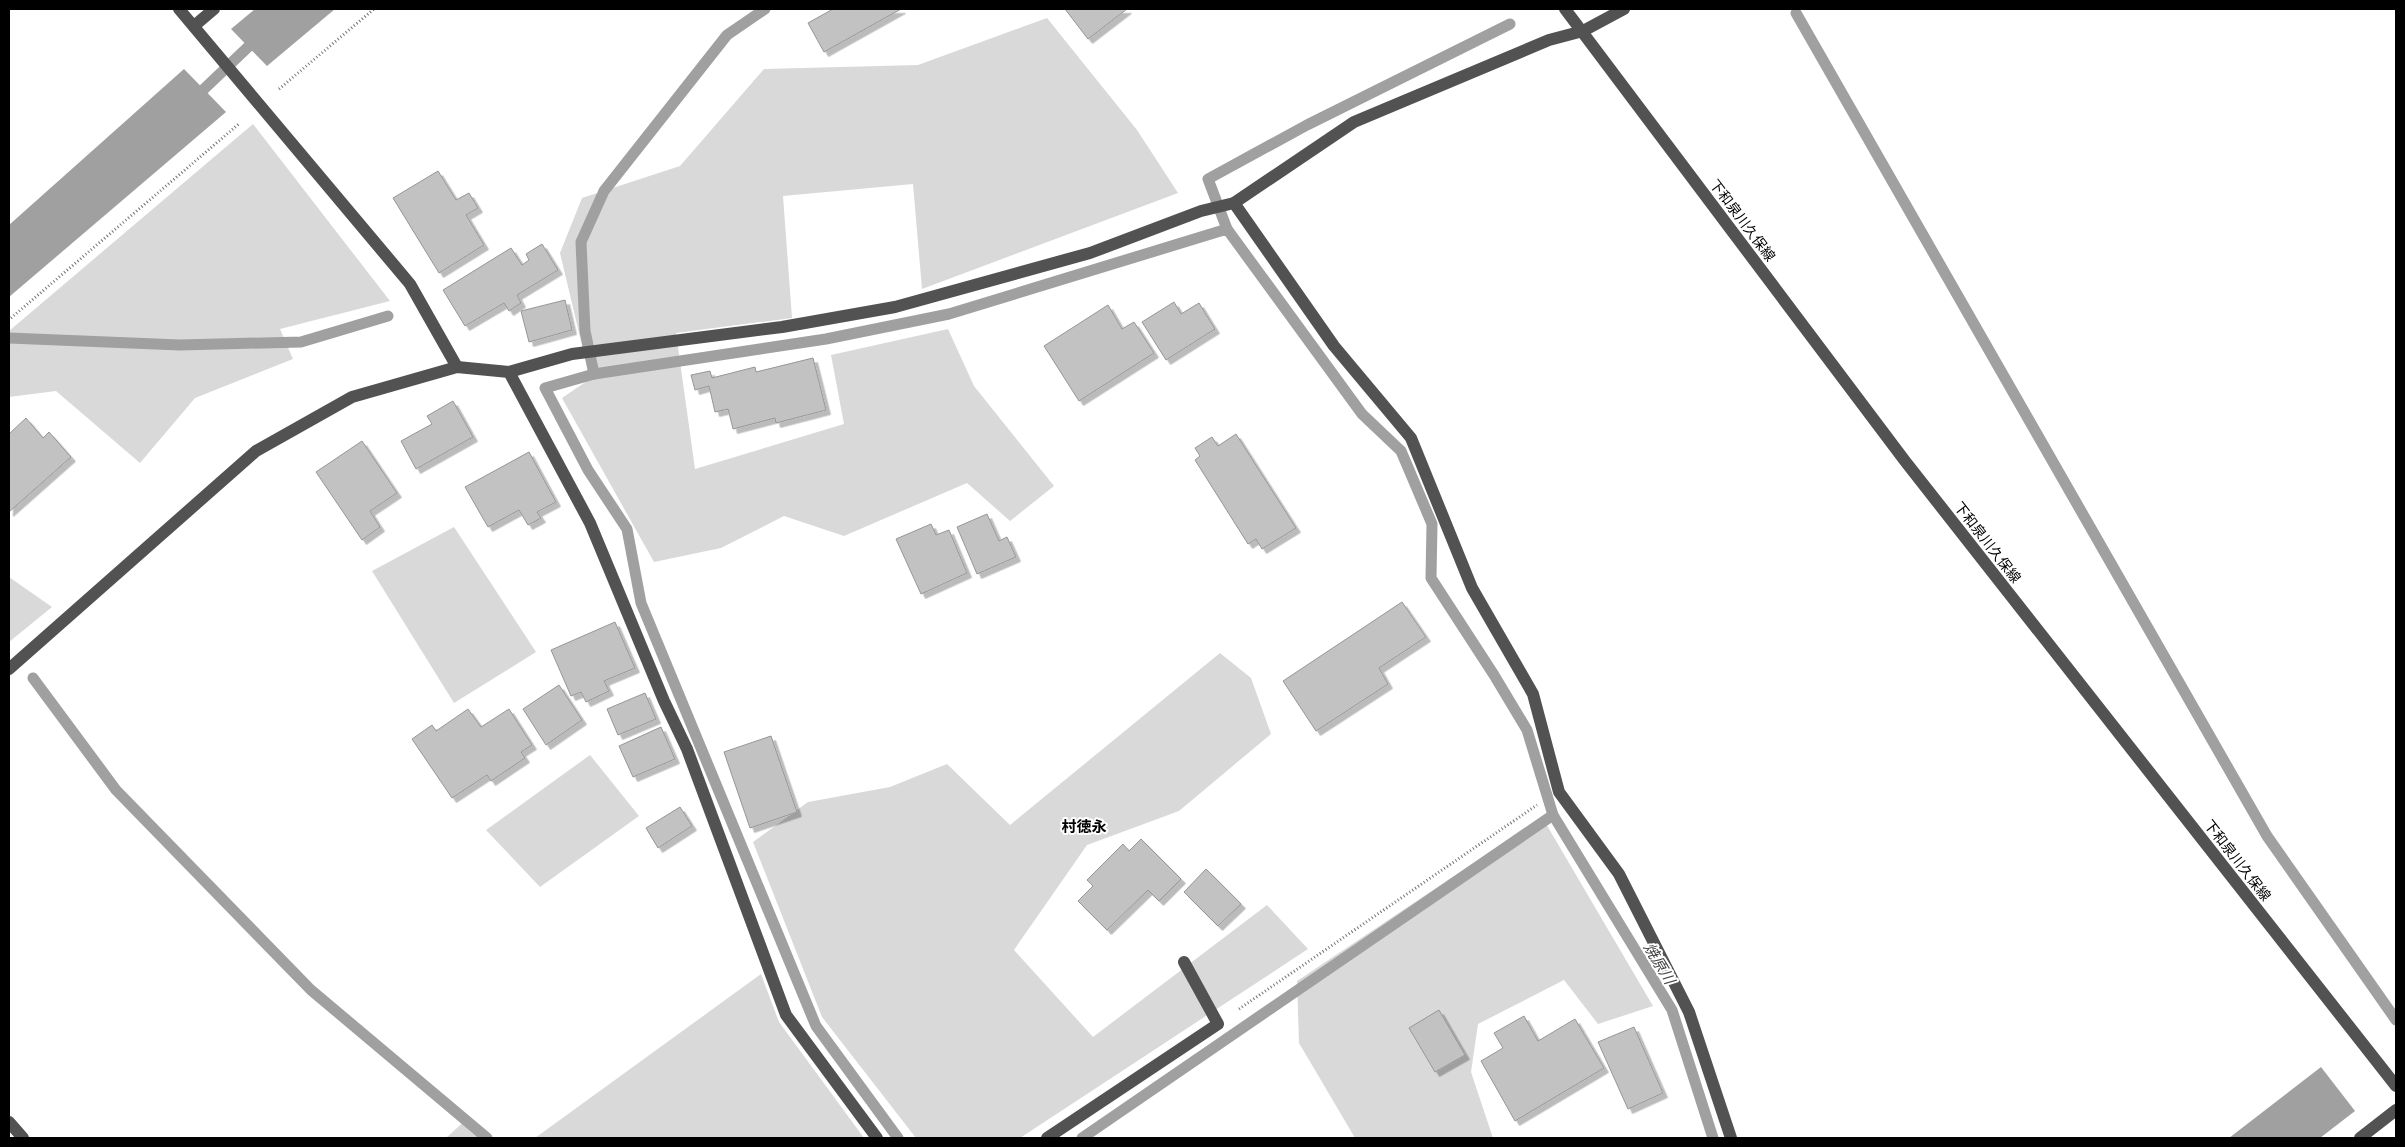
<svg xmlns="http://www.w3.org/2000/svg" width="2405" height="1147" viewBox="0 0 2405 1147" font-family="'Golos Text','Noto Sans JP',sans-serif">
	<defs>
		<filter id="shadow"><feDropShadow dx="4.5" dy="4.5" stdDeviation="0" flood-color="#0004"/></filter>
	</defs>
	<rect width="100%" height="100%" fill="#fff"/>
	<g fill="#d9d9d9">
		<path d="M1047,18L1137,130L1178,193L922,289L913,184L783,196L792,318L676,333L695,469L844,424L831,355L948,329L974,386L1054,486L1010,521L967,483L844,536L784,516L721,548L654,562L562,398L590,379L560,253L582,198L680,166L764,69L918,65Z"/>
		<path d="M253,124L390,301L280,329L293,359L195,398L140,463L56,391L9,397V331Z"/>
		<path d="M454,527L536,652L454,703L372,571Z"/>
		<path d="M9,577L52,607L9,642Z"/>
		<path d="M1220,653L1251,678L1271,734L1179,811L1087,845L1014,950L1093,1037L1267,905L1308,949L1020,1138H916L822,1017L753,842L808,802L890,787L947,764L1010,825Z"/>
		<path d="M590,755L639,816L540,887L486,830Z"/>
		<path d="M1542,817L1653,1006L1598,1024L1564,980L1478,1024L1471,1072L1493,1138H1355L1299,1043L1297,981Z"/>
		<path d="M761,974L779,1022L864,1138H535Z"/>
		<path d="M468,1118L493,1138H446Z"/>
	</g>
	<g fill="#a0a0a0">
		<path d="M255,9H335L267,66L231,29Z"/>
		<path d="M184,69L226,112L9,297V225Z"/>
		<path d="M2321,1067L2355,1111L2320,1138H2229Z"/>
	</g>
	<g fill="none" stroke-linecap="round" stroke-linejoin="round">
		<g stroke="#a0a0a0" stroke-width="11">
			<path d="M1796,13L2267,836L2396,1020"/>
			<path d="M204,89L248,47"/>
			<path d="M1227,229L1208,179L1307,125L1510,24"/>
			<path d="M9,338L180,345L301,342L388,316"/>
			<path d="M594,374L585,331L581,242L604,191L727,35L765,9"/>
			<path d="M33,678L116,790L311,990L487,1138"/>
			<path d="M898,1138L816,1026L641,603L627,529L588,470L545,388L594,374L826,339L949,314L1227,229L1362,414L1401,451L1432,524L1431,578L1494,675L1527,730L1553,815L1672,1010L1713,1138"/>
			<path d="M1082,1138L1553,815"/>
		</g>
	</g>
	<g fill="#c2c2c2" stroke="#969696" filter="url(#shadow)">
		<path d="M833,9H901L824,52L808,23Z"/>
		<path d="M1065,9H1127L1088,39Z"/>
		<path d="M438,171L456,200L469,193L478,208L466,215L484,245L439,273L393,198Z"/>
		<path d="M542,244L558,270L517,295L521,303L509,311L504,303L465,326L443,290L511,248L522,265L529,260L526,254Z"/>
		<path d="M565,300L572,330L529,342L521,311Z"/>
		<path d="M1174,302L1181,314L1199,303L1215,329L1166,360L1142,322Z"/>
		<path d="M1108,305L1122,329L1134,322L1154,353L1079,401L1044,346Z"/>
		<path d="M813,358L826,410L776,423L775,418L733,429L728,409L715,412L709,386L695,390L691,375L710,371L712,378L755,367L756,372Z"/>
		<path d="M453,401L473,437L416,469L401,441L432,424L427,416Z"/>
		<path d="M26,418L43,438L49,432L71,457L9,512V434Z"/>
		<path d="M1236,434L1296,528L1262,549L1256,539L1248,544L1195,460L1200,456L1195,448L1212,437L1218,446Z"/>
		<path d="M362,441L397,493L370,511L380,527L362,540L316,472Z"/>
		<path d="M529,452L556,502L537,512L541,518L528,525L519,510L488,527L465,487Z"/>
		<path d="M987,514L999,541L1007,537L1016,557L977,574L957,527Z"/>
		<path d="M931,524L936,535L949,530L967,573L921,594L896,539Z"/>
		<path d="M1402,602L1426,637L1379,668L1388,684L1316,731L1283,681Z"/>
		<path d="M615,622L635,668L604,681L609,691L586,702L581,692L571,696L551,650Z"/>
		<path d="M559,685L582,720L546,745L523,709Z"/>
		<path d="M645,693L656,719L618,735L607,709Z"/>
		<path d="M468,709L481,727L509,709L532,745L521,752L525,758L491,781L487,775L452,798L412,739L432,725L436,731Z"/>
		<path d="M661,727L675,759L633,777L619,746Z"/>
		<path d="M771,736L797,812L750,828L724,752Z"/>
		<path d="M680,807L692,826L658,848L646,828Z"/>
		<path d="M1141,839L1181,879L1159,901L1148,890L1107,930L1078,901L1093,886L1087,880L1123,844L1129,851Z"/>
		<path d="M1206,869L1241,904L1218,926L1184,892Z"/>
		<path d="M1439,1010L1465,1055L1435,1072L1409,1028Z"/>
		<path d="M1524,1016L1538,1041L1575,1019L1604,1068L1515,1121L1481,1061L1503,1048L1494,1033Z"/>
		<path d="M1634,1027L1663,1093L1628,1109L1598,1042Z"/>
	</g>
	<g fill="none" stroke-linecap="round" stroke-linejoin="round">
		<g stroke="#747474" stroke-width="3" stroke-dasharray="1 2.5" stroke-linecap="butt">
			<path d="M279,89L374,9"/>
			<path d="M11,318L240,123"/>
			<path d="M1239,1009L1537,805"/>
		</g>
		<g stroke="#525252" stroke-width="12">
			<path d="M179,9L410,284L457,367"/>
			<path d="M1565,9L1905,461L2396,1086"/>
			<path d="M194,26L214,9"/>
			<path d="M1234,203L1334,346L1411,438L1472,588L1533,694L1559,792L1619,874L1689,1012L1731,1138"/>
			<path d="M509,372L572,354L782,327L895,307L1090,253L1201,211L1234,203L1354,122L1549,40L1583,31L1624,9"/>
			<path d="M9,669L256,451L352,397L457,367L509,372L590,523L664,701L687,749L786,1015L877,1138"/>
			<path d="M9,1122L23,1138"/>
			<path d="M1047,1138L1218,1024L1184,962"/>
			<path d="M2360,1138L2396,1110"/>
		</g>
	</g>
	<g text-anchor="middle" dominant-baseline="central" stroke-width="4" stroke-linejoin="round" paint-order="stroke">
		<g font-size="14" fill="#000" stroke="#fff">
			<text transform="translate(1743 220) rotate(53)">下和泉川久保線</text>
			<text transform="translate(1988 542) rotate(52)">下和泉川久保線</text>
			<text transform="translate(2238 860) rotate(52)">下和泉川久保線</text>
		</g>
		<g font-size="15" font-weight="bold" fill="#000" stroke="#fff">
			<text x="1084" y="826">村徳永</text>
		</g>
		<g font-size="15" font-style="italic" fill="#414141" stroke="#fff">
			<text transform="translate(1660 963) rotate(59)">焼原川</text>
		</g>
	</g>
	<rect width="2405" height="1147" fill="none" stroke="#000000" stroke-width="20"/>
</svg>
